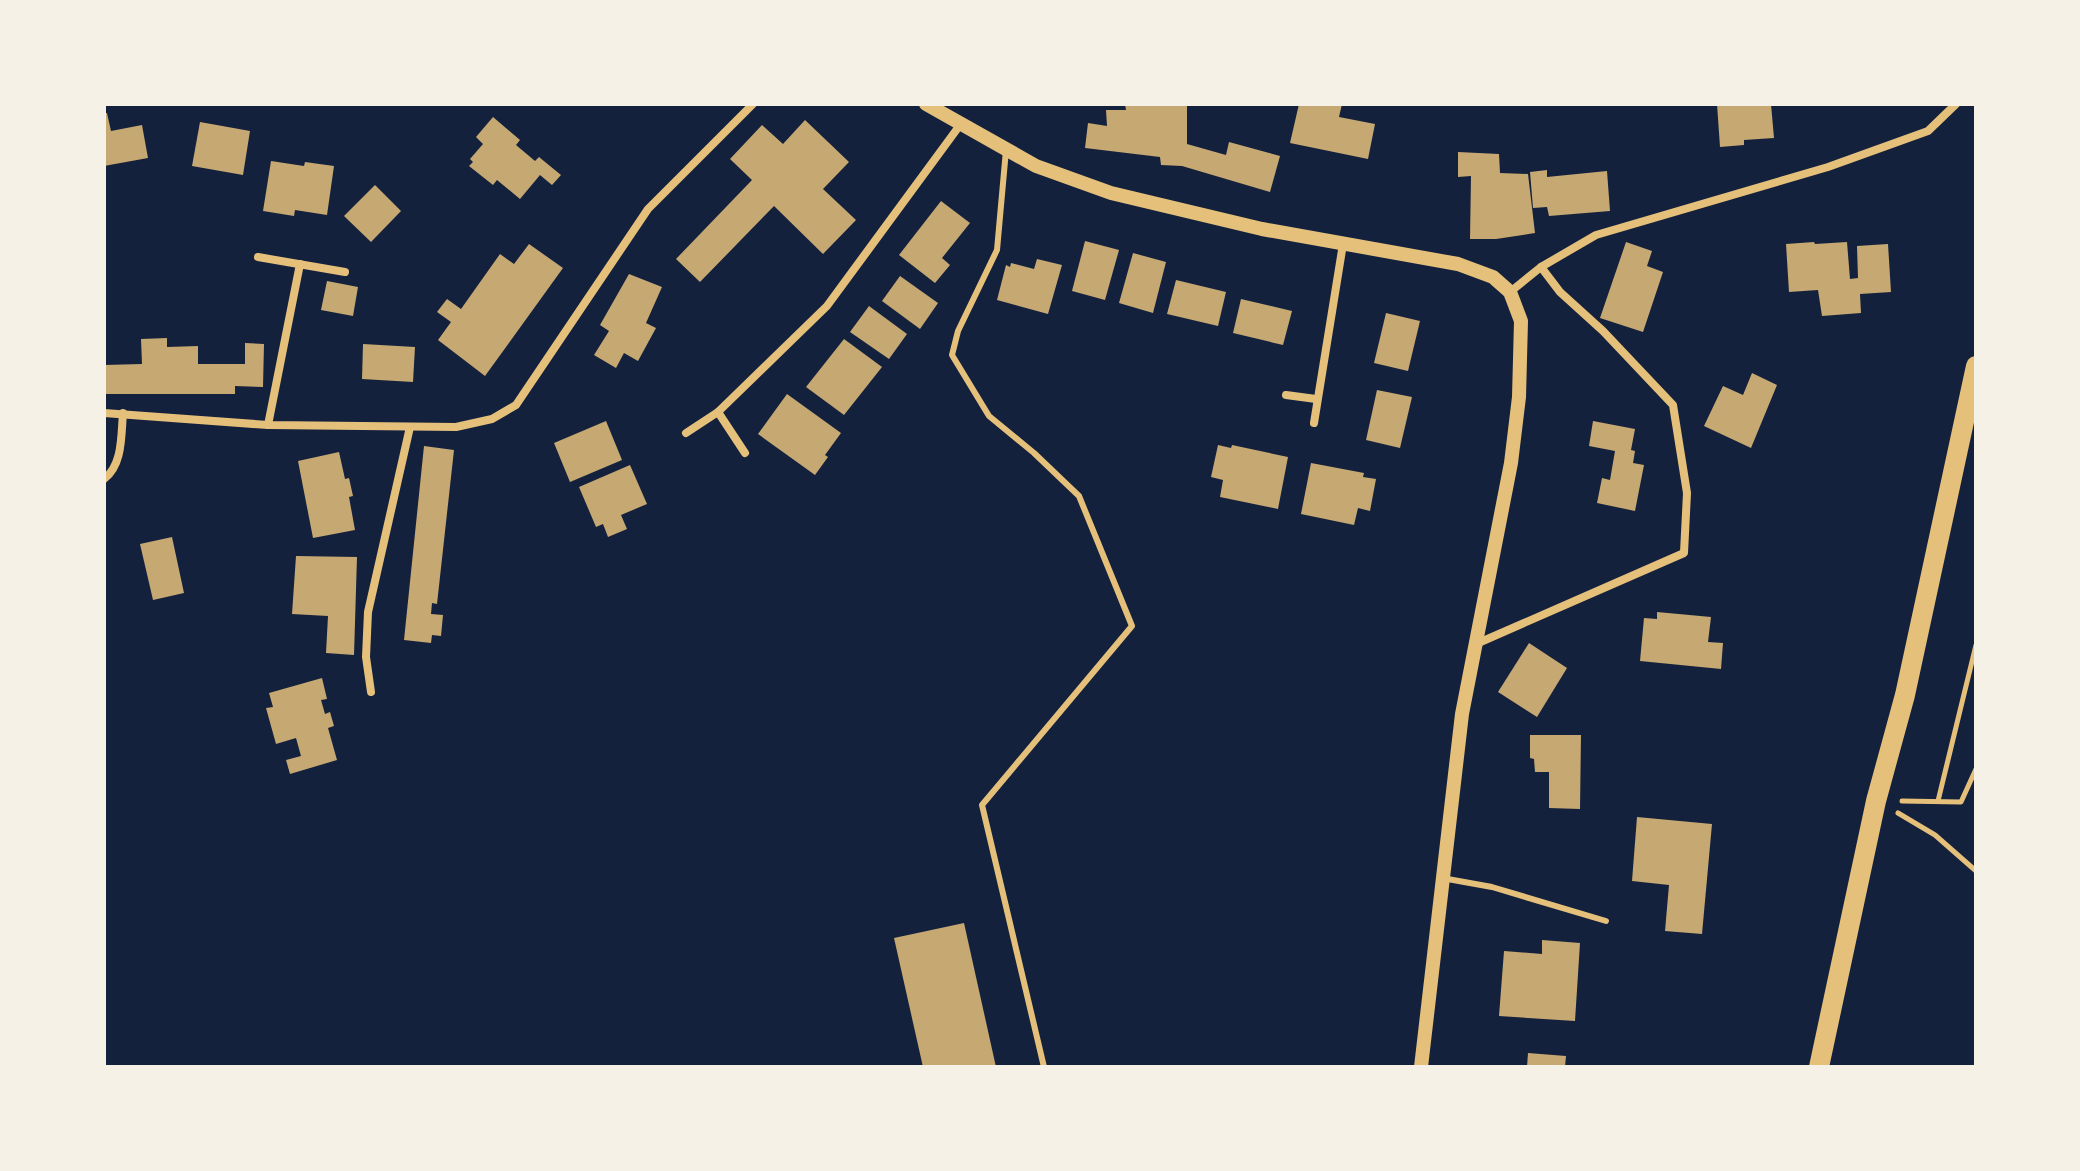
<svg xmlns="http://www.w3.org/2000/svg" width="2080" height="1171" viewBox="0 0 2080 1171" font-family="Rubik,sans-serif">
	<rect width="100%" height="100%" fill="#14213d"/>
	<g fill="#c6a872">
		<path d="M1125,104H1187V144L1226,155L1229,142L1280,156L1270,192L1182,166L1161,165L1160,157L1085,148L1088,123L1107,126L1106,110H1126Z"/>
		<path d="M1299,104H1342L1339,117L1375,124L1368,159L1290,143Z"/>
		<path d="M1717,104H1771L1774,138L1744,140V145L1720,147Z"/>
		<path d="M104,113H107L111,131L142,125L148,158L104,166Z"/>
		<path d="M493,117L520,140L516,145L535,161L539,157L561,175L552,185L540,175L520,199L497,180L493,185L469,166L473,162L470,159L483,144L476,137Z"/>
		<path d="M805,120L849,162L823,189L856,220L823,254L774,206L700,282L676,259L752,180L730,159L762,125L783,144Z"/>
		<path d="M200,122L250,131L243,175L192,166Z"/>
		<path d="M1458,152L1499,154L1500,173L1528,174L1535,233L1496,239H1470L1471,176L1458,177Z"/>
		<path d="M271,161L304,166L305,162L334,166L327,215L295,210L294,216L263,211Z"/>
		<path d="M1547,170V177L1607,171L1610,211L1549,216L1547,207L1533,208L1530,172Z"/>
		<path d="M375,185L401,211L371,242L344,216Z"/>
		<path d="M941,201L970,223L942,258L950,265L935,283L899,255Z"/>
		<path d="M1085,241L1119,250L1105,300L1072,291Z"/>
		<path d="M1626,242L1652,251L1647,266L1663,272L1643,332L1600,318Z"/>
		<path d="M1814,242L1815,244L1847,242L1850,279L1858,278L1857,246L1888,244L1891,292L1860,294L1861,313L1822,316L1818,290L1789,292L1786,244Z"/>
		<path d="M529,244L563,268L485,376L438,340L451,322L437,312L447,299L461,309L500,254L514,264Z"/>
		<path d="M1133,253L1166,262L1153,313L1119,303Z"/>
		<path d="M1037,259L1062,265L1048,314L997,300L1006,265L1010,267L1011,263L1034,269Z"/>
		<path d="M629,274L662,287L646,323L656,328L638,361L624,353L616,368L594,355L609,331L600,325Z"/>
		<path d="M900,276L938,303L920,329L882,301Z"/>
		<path d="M1176,280L1226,292L1218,326L1167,314Z"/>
		<path d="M327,281L358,287L353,316L321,310Z"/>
		<path d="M1241,299L1292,311L1283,345L1233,333Z"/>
		<path d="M869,306L907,334L889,359L850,332Z"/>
		<path d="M1386,313L1420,321L1408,371L1374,363Z"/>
		<path d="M167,338V347L198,346V364H245V343L264,344L263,387L235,386V394H104V365L142,364L141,339Z"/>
		<path d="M844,339L882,367L844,415L806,387Z"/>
		<path d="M363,344L415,347L413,382L362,379Z"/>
		<path d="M1752,373L1777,385L1751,448L1704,426L1723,386L1743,395Z"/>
		<path d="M1377,390L1412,397L1400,448L1366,440Z"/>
		<path d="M787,394L841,433L825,455L828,457L815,475L758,434Z"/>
		<path d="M606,421L622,460L570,482L554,443Z"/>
		<path d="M1593,421L1635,429L1631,450L1635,451L1633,463L1644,465L1635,511L1597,503L1602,478L1610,480L1615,451L1589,446Z"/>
		<path d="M1218,445L1231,448L1232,445L1288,457L1278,509L1220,497L1223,480L1211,477Z"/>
		<path d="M424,446L454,450L437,604L432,603L431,614L443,615L441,636L432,635L431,643L404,640Z"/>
		<path d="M339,452L345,479L349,478L353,496L349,497L355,530L313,538L298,461Z"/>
		<path d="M1311,463L1364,473L1363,477L1376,479L1370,511L1358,508L1354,525L1301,514Z"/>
		<path d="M630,465L647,504L621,515L627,529L608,537L603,524L596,527L579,487Z"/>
		<path d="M172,537L184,593L153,600L140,544Z"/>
		<path d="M296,556L357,557L354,655L326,653L328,616L292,614Z"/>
		<path d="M1657,612L1711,617L1708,642L1723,643L1721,669L1640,661L1644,618L1657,619Z"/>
		<path d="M1529,643L1567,668L1537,717L1498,692Z"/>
		<path d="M322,678L327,699L321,700L325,714L330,712L334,726L328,728L337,760L290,774L286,760L301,756L296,738L276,744L266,708L273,707L269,693Z"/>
		<path d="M1530,735H1581L1580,809L1549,808V772H1535L1534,759L1530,758Z"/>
		<path d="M1637,817L1712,824L1702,934L1665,931L1669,885L1632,881Z"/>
		<path d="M964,923L996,1067H923L894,938Z"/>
		<path d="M1542,940L1580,943L1575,1021L1499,1016L1504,951L1542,954Z"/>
		<path d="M1528,1053L1566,1056L1565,1067H1527Z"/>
	</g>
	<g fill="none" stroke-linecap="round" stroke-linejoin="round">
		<g stroke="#e5c07b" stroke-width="5">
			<path d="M1902,801L1961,802L1976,769"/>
			<path d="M1938,801L1976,645"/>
			<path d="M1898,813L1935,835L1976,871"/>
		</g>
		<g stroke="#e5c07b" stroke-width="6">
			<path d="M1006,150L997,250L958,331L952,355L989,416L1034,453L1079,496L1132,626L982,805L1044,1067"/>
			<path d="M1442,878L1492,887L1606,921"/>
		</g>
		<g stroke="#e5c07b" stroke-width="8">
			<path d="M258,257L345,272"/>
			<path d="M1510,292L1541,267L1596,235L1828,167L1928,131L1956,104"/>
			<path d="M1286,395L1316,399"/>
			<path d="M718,412L745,453"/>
			<path d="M104,413L268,425L456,427L492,419L516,405L648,209L753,104"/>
			<path d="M1314,423L1343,244"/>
			<path d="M268,425L300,264"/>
			<path d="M686,433L718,412L827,306L960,125"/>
			<path d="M104,479C123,465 121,435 123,413"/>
			<path d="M1476,644L1684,553L1687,493L1673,405L1603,331L1560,292L1541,267"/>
			<path d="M371,692L366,657L368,612L410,427"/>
		</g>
		<path stroke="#e5c07b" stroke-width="14" d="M926,104L1036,166L1111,193L1262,229L1458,264L1493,277L1510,292L1521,321L1519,397L1511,463L1462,714L1421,1067"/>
		<path stroke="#e5c07b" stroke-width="20" d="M1819,1067L1876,801L1905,695L1976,366"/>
	</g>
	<rect width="2080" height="1171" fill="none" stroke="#f6f1e7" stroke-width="212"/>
</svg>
